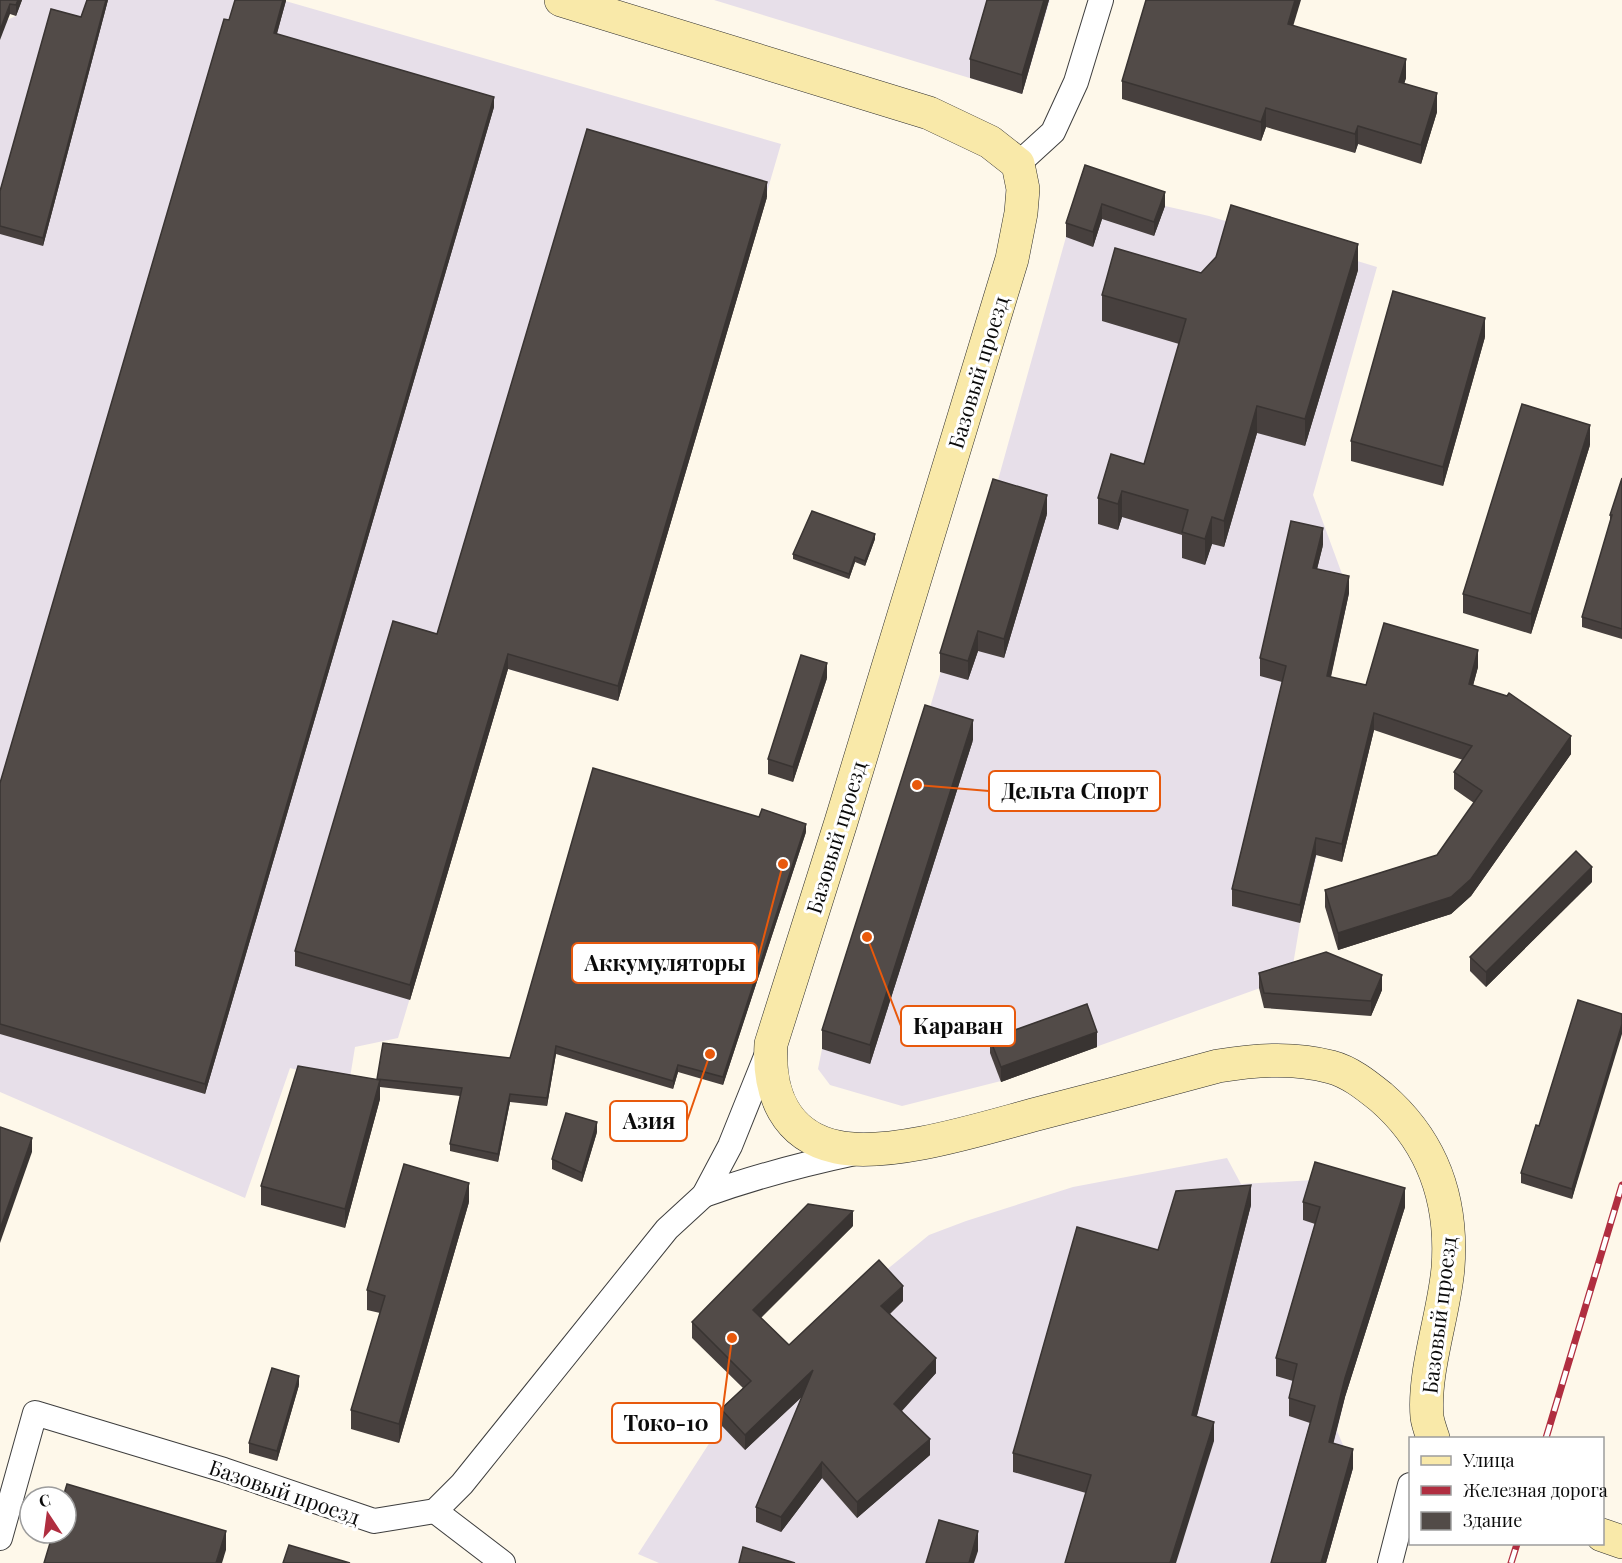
<svg xmlns="http://www.w3.org/2000/svg" width="1622" height="1563" viewBox="0 0 1622 1563" font-family="'Playfair Display',serif">
	<rect width="100%" height="100%" fill="#fef8ea"/>
	<g fill="#e7dfe9">
		<path d="M22,0H282L781,144L618,701L508,669L398,1038L355,1047L349,1084L290,1068L245,1198L0,1092V23L16,16Z"/>
		<path d="M714,0H1050L1022,94Z"/>
		<path d="M1085,179L1165,206L1209,216L1377,267L1313,495L1349,593L1328,690L1356,700L1300,923L1291,977L1001,1081L902,1106L830,1085L818,1069L822,1049L925,724L993,498L1066,237Z"/>
		<path d="M1227,1158L1241,1184L1315,1180L1345,1397L1337,1431L1353,1468L1326,1563H659L638,1554L721,1425L879,1276L929,1235L966,1221L1073,1187Z"/>
	</g>
	<g fill="none" stroke-linecap="round" stroke-linejoin="round">
		<defs>
			<g id="street">
				<path d="M1018,164L1053,132L1076,82L1101,0"/>
				<path d="M704,1195C754,1177 803,1164 855,1153"/>
				<path d="M435,1511L503,1563"/>
				<path d="M0,1538L35,1413L224,1470L374,1521L435,1511L462,1484L667,1229L704,1195L730,1146L769,1049"/>
				<path d="M1390,1563L1410,1485"/>
			</g>
			<g id="secondary">
				<path d="M561,0L929,113L990,142L1018,164L1023,189L1021,213L1012,259L841,822L771,1044C768,1093 785,1136 837,1147C889,1158 981,1129 1033,1115C1095,1099 1156,1083 1218,1066C1255,1060 1293,1057 1331,1067C1350,1072 1366,1085 1381,1097C1433,1142 1453,1200 1448,1268C1444,1315 1423,1371 1427,1417C1428,1424 1431,1432 1433,1438"/>
				<path d="M1602,1535L1622,1542"/>
			</g>
		</defs>
		<use href="#street" stroke="#3e3e3e" stroke-width="26"/>
		<use href="#secondary" stroke="#2d2d2d" stroke-width="34"/>
		<use href="#street" stroke="#fff" stroke-width="24"/>
		<use href="#secondary" stroke="#f9e9a9" stroke-width="33"/>
		<defs>
			<g id="rail">
				<path d="M1546,1438L1622,1185"/>
				<path d="M1511,1563L1517,1544"/>
			</g>
		</defs>
		<use href="#rail" stroke="#b02e40" stroke-width="7"/>
		<use href="#rail" stroke="#fff" stroke-width="4.5" stroke-dasharray="14" stroke-linecap="butt"/>
	</g>
	<g fill="#47403e">
		<path d="M0,0H22L16,16L10,14Z"/>
		<path d="M87,0H108L43,246L0,234V191L81,17Z"/>
		<path d="M286,0L277,34L494,107L205,1094L0,1034V783L229,20Z"/>
		<path d="M987,0H1049L1022,94L970,78V59Z"/>
		<path d="M1293,26L1406,78L1404,83L1437,112L1421,164L1358,144L1355,153L1266,127L1261,141L1122,99V81Z"/>
		<path d="M1085,165L1165,206L1154,236L1102,219L1093,247L1066,237V223Z"/>
		<path d="M767,197L618,701L508,669L410,1000L295,966V951L437,634Z"/>
		<path d="M1358,270L1305,446L1257,433L1224,547L1212,544L1205,565L1182,558V535L1122,517L1118,530L1098,524V498L1144,464L1179,344L1102,321V295L1201,273Z"/>
		<path d="M1485,337L1443,486L1351,461V441Z"/>
		<path d="M1590,445L1531,634L1463,613V594Z"/>
		<path d="M1622,478V639L1582,627V617L1610,522V515Z"/>
		<path d="M1047,514L1004,658L978,651L968,680L940,672V653Z"/>
		<path d="M875,539L865,566L855,562L849,579L793,559V554Z"/>
		<path d="M1323,545L1317,569L1349,593L1331,677L1366,685L1478,667L1473,685L1571,754L1471,896L1451,914L1338,950L1325,907V890L1437,855L1474,803L1454,789V772L1463,760L1374,730L1342,862L1316,855L1300,923L1232,906V889L1282,682L1260,676V658Z"/>
		<path d="M827,678L793,782L768,774V759Z"/>
		<path d="M973,740L870,1064L822,1049V1030Z"/>
		<path d="M806,832L723,1085L678,1072L673,1089L556,1054L547,1106L510,1102L498,1162L450,1151V1144L460,1096L380,1087V1099L345,1228L261,1205V1186L377,1079L510,1058Z"/>
		<path d="M1592,882L1486,987L1470,971V957Z"/>
		<path d="M1259,973L1382,990L1371,1016L1264,1008L1259,988Z"/>
		<path d="M1622,1014L1572,1199L1521,1183V1173L1539,1126Z"/>
		<path d="M990,1039L1097,1047L1001,1082L990,1053Z"/>
		<path d="M597,1132L582,1182L552,1169V1159Z"/>
		<path d="M469,1202L399,1443L351,1429V1410L380,1313L367,1310V1290Z"/>
		<path d="M1303,1202L1405,1207L1345,1397L1333,1443L1353,1468L1326,1563H1271L1310,1423L1289,1416V1398L1293,1381L1276,1376V1358L1315,1224L1303,1220Z"/>
		<path d="M1251,1205L1197,1416L1214,1441L1086,1493L1013,1472V1453L1158,1250Z"/>
		<path d="M853,1226L761,1318L789,1345L903,1301L890,1314L936,1373L902,1411L930,1455L857,1518L822,1478L781,1532L756,1522V1507L803,1396L745,1450L721,1425V1409L743,1388L692,1338V1322Z"/>
		<path d="M299,1385L277,1461L249,1453V1443Z"/>
	</g>
	<g fill="#393432">
		<path d="M18,0H22L16,16V5Z"/>
		<path d="M106,0H108L43,246V238Z"/>
		<path d="M283,0H286V1L274,43V33Z"/>
		<path d="M1044,0H1049L1022,94V75Z"/>
		<path d="M1295,0H1301L1288,43V24Z"/>
		<path d="M10,4V14L0,40V30Z"/>
		<path d="M1406,59V78L1399,101V82Z"/>
		<path d="M1437,93V112L1421,164V145Z"/>
		<path d="M494,97V107L205,1094V1084Z"/>
		<path d="M1266,108V127L1261,141V122Z"/>
		<path d="M1358,126V144L1355,153V134Z"/>
		<path d="M767,182V197L618,701V686Z"/>
		<path d="M1165,192V206L1154,236V222Z"/>
		<path d="M1102,204V219L1093,247V232Z"/>
		<path d="M1358,244V270L1305,446V419Z"/>
		<path d="M1485,318V337L1443,486V467Z"/>
		<path d="M1257,406V433L1224,547V521Z"/>
		<path d="M1590,425V445L1531,634V614Z"/>
		<path d="M1122,491V517L1118,530V504Z"/>
		<path d="M1047,495V514L1004,658V639Z"/>
		<path d="M1212,517V544L1205,565V539Z"/>
		<path d="M1323,528V545L1313,585V568Z"/>
		<path d="M875,534V539L865,566V561Z"/>
		<path d="M855,557V562L849,579V574Z"/>
		<path d="M1349,576V593L1327,693V676Z"/>
		<path d="M978,631V651L968,680V661Z"/>
		<path d="M1478,650V667L1469,701V684Z"/>
		<path d="M508,654V669L410,1000V985Z"/>
		<path d="M827,663V678L793,782V767Z"/>
		<path d="M1374,713V730L1342,862V844Z"/>
		<path d="M973,720V740L870,1064V1045Z"/>
		<path d="M1571,736V754L1471,896L1451,914L1338,950V933L1451,897Z"/>
		<path d="M806,824V832L723,1085V1077Z"/>
		<path d="M1316,838V855L1300,923V905Z"/>
		<path d="M1592,867V882L1486,987V972Z"/>
		<path d="M1382,975V990L1371,1016V1001Z"/>
		<path d="M1622,1024V1034L1572,1199V1189Z"/>
		<path d="M1097,1032V1047L1001,1082V1067Z"/>
		<path d="M556,1046V1054L547,1106V1098Z"/>
		<path d="M678,1065V1072L673,1089V1081Z"/>
		<path d="M380,1080V1099L345,1228V1209Z"/>
		<path d="M510,1094V1102L498,1162V1154Z"/>
		<path d="M597,1122V1132L582,1182V1173Z"/>
		<path d="M32,1138V1152L0,1243V1229Z"/>
		<path d="M469,1183V1202L399,1443V1424Z"/>
		<path d="M1251,1185V1205L1192,1434V1415Z"/>
		<path d="M1405,1188V1207L1345,1397L1329,1461V1442L1345,1378Z"/>
		<path d="M853,1211V1226L753,1325V1310Z"/>
		<path d="M903,1286V1301L881,1321V1306Z"/>
		<path d="M936,1358V1373L894,1419V1404Z"/>
		<path d="M813,1370V1386L745,1450V1435Z"/>
		<path d="M299,1376V1385L277,1461V1451Z"/>
		<path d="M1214,1422V1441L1176,1563H1170Z"/>
		<path d="M930,1439V1455L857,1518V1502Z"/>
		<path d="M1353,1449V1468L1326,1563H1321Z"/>
		<path d="M822,1462V1478L781,1532V1517Z"/>
		<path d="M226,1531V1550L222,1563H216Z"/>
		<path d="M978,1531V1551L974,1563H969Z"/>
	</g>
	<g fill="#524b48" stroke="#393432" stroke-width="1.5">
		<path d="M0,0H18L16,5L10,4L0,30Z"/>
		<path d="M87,0H106L43,238L0,226V191L51,9L81,17Z"/>
		<path d="M235,0H283L274,33L494,97L205,1084L0,1024V783L224,19L229,20Z"/>
		<path d="M987,0H1044L1022,75L970,59Z"/>
		<path d="M1146,0H1295L1288,24L1406,59L1399,82L1437,93L1421,145L1358,126L1355,134L1266,108L1261,122L1122,81Z"/>
		<path d="M587,129L767,182L618,686L508,654L410,985L295,951L393,621L437,634Z"/>
		<path d="M1085,165L1165,192L1154,222L1102,204L1093,232L1066,223Z"/>
		<path d="M1231,205L1358,244L1305,419L1257,406L1224,521L1212,517L1205,539L1182,532L1188,510L1122,491L1118,504L1098,498L1111,454L1144,464L1186,319L1102,295L1115,248L1201,273L1216,257Z"/>
		<path d="M1393,291L1485,318L1443,467L1351,441Z"/>
		<path d="M1522,404L1590,425L1531,614L1463,594Z"/>
		<path d="M1622,478V629L1582,617L1612,515H1610Z"/>
		<path d="M993,479L1047,495L1004,639L978,631L968,661L940,653Z"/>
		<path d="M812,511L875,534L865,561L855,557L849,574L793,554Z"/>
		<path d="M1291,521L1323,528L1313,568L1349,576L1327,676L1366,685L1384,623L1478,650L1469,684L1507,696L1509,693L1571,736L1471,879L1451,897L1338,933L1325,890L1437,855L1482,791L1454,772L1472,746L1374,713L1342,844L1316,838L1300,905L1232,889L1286,666L1260,658Z"/>
		<path d="M801,655L827,663L793,767L768,759Z"/>
		<path d="M925,705L973,720L870,1045L822,1030Z"/>
		<path d="M593,768L759,817L762,809L806,824L723,1077L678,1065L673,1081L556,1046L547,1098L510,1094L498,1154L450,1144L462,1088L377,1079L383,1043L510,1058Z"/>
		<path d="M1576,851L1592,867L1486,972L1470,957Z"/>
		<path d="M1326,952L1382,975L1371,1001L1264,993L1259,973Z"/>
		<path d="M1578,1000L1622,1014V1024L1572,1189L1521,1173L1536,1125L1539,1126Z"/>
		<path d="M1087,1004L1097,1032L1001,1067L990,1039Z"/>
		<path d="M298,1066L380,1080L345,1209L261,1186Z"/>
		<path d="M566,1113L597,1122L582,1173L552,1159Z"/>
		<path d="M0,1127L32,1138L0,1229Z"/>
		<path d="M1315,1162L1405,1188L1345,1378L1329,1442L1353,1449L1321,1563H1271L1315,1406L1289,1398L1297,1364L1276,1358L1320,1207L1303,1202Z"/>
		<path d="M404,1164L469,1183L399,1424L351,1410L385,1296L367,1290Z"/>
		<path d="M1251,1185L1192,1415L1214,1422L1170,1563H1065L1091,1475L1013,1453L1077,1227L1158,1250L1176,1191Z"/>
		<path d="M808,1204L853,1211L753,1310L789,1345L879,1260L903,1286L881,1306L936,1358L894,1404L930,1439L857,1502L822,1462L781,1517L756,1507L813,1370L745,1435L721,1409L751,1381L692,1322Z"/>
		<path d="M272,1368L299,1376L277,1451L249,1443Z"/>
		<path d="M67,1484L226,1531L216,1563H44L53,1533H66V1497H63Z"/>
		<path d="M939,1520L978,1531L969,1563H926Z"/>
		<path d="M289,1545L350,1563H283Z"/>
		<path d="M743,1547L795,1563H739Z"/>
	</g>
	<g text-anchor="middle" dominant-baseline="central" stroke-width="6" stroke-linejoin="round" paint-order="stroke">
		<g font-size="21" fill="#0b0b0b" stroke="#fff">
			<text transform="translate(977 372) rotate(-73)">Базовый проезд</text>
			<text transform="translate(835 837) rotate(-73)">Базовый проезд</text>
			<text transform="translate(1438 1315) rotate(-83)">Базовый проезд</text>
			<text transform="translate(285 1491) rotate(19)">Базовый проезд</text>
		</g>
	</g>
	<path fill="none" stroke="#e8590c" stroke-width="2" d="M917 785L989 791M783 864L757 963M867 937L901 1026M710 1054L687 1121M732 1338L721 1423"/>
	<g fill="#e8590c" stroke="#fff" stroke-width="2">
		<circle cx="917" cy="785" r="6"/>
		<circle cx="783" cy="864" r="6"/>
		<circle cx="867" cy="937" r="6"/>
		<circle cx="710" cy="1054" r="6"/>
		<circle cx="732" cy="1338" r="6"/>
	</g>
	<g fill="#fff" stroke="#e8590c" stroke-width="2">
		<rect x="989" y="771" width="171" height="40" rx="6"/>
		<rect x="572" y="943" width="185" height="40" rx="6"/>
		<rect x="901" y="1006" width="114" height="40" rx="6"/>
		<rect x="610" y="1101" width="77" height="40" rx="6"/>
		<rect x="612" y="1403" width="109" height="40" rx="6"/>
	</g>
	<g font-size="22" text-anchor="middle" font-weight="bold" fill="#0b0b0b">
		<text x="1075" y="799">Дельта Спорт</text>
		<text x="665" y="971">Аккумуляторы</text>
		<text x="958" y="1034">Караван</text>
		<text x="649" y="1129">Азия</text>
		<text x="666" y="1431">Токо-10</text>
	</g>
	<rect x="1409" y="1437" width="195" height="108" fill="#ffffff" stroke="#9d9d9d" stroke-width="1.5"/>
	<rect x="1421" y="1456" width="30" height="9" fill="#f9e9a9" stroke="#9d9d9d" stroke-width="1.5"/>
	<text x="1463" y="1467" font-size="18" fill="#0b0b0b">Улица</text>
	<rect x="1421" y="1486" width="30" height="9" fill="#b02e40" stroke="#9d9d9d" stroke-width="1.5"/>
	<text x="1463" y="1497" font-size="18" fill="#0b0b0b">Железная дорога</text>
	<rect x="1421" y="1512" width="30" height="18" fill="#524b48" stroke="#9d9d9d" stroke-width="1.5"/>
	<text x="1463" y="1527" font-size="18" fill="#0b0b0b">Здание</text>
	<g transform="translate(48 1515) rotate(347)"><circle r="28" fill="#ffffff" stroke="#9d9d9d" stroke-width="1.5"/>
	<path d="M0-4.5L10 22L0 15L-10 22Z" fill="#b02e40"/>
	<text y="-9" font-size="16" font-weight="bold" text-anchor="middle" fill="#0b0b0b">С</text>
	</g>
</svg>
